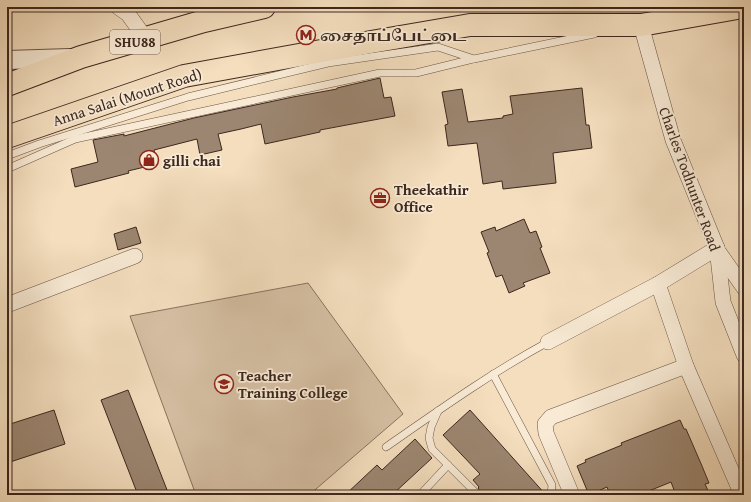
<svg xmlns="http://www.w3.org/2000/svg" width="751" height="502" viewBox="0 0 751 502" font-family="'Gentium Book Plus','Noto Serif Tamil',serif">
	<rect width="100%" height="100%" fill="#f4debe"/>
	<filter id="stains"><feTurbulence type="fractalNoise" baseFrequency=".005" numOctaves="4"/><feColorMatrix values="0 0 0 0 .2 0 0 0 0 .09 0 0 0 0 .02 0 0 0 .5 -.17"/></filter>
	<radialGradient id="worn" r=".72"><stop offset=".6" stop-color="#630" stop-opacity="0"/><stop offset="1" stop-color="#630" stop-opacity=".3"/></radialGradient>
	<path fill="#d5bfa3" stroke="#887360" d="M308,283L403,414L309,495H196L130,316Z"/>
	<g fill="#9c8671" stroke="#3c271e">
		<path d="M380,78L384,98L391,97L395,116L320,130V132L265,144L261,124L241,129L218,134L222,150L200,155L197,139L154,150L157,164L128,171L129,173L75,187L71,169L98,162L93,140L124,134V136L194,118L293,97L337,89V88Z"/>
		<path d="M582,88L586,125H589L592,148L553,153L556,183L503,189L502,181L483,184L477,143L448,146L445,125L448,124L442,92L462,89L468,122L503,118V116L513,114L510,96Z"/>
		<path d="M524,219L530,233L536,231L542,247L540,248L550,273L523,283L525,286L509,293L502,275L496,277L487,253L489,252L481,232L495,227L496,231Z"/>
		<path d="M136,227L141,243L118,250L114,234Z"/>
		<path d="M128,390L169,495H138L101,400Z"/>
		<path d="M54,410L65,444L7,463V425Z"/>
		<path d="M470,410L546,495H483L478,488L479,487L473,480L480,474L443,435Z"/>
		<path d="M680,420L684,429H686L702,466L709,483L705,484L710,495H676L671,482L639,495H610L607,487L589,495L577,466L586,462L585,460L622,445L621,443Z"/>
		<path d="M415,439L432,458L392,495H345L377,465L382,470Z"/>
	</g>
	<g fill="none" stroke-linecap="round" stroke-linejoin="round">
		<defs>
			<g id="service">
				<path d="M7,156L39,144L188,97L328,63L438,47L474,59L594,34"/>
				<path d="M7,169L75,139L380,73H416L473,59"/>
				<path d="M493,374L552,485L551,495"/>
				<path d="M438,411L431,427L429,438L432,449L478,495"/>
				<path d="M386,447C439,410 491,373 548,342"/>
				<path d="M420,495L448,465"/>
			</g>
			<g id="minor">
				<path d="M118,7L128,14L146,39"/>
				<path d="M204,21V7"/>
				<path d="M641,25L673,140L717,248L723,302L744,355"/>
				<path d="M718,251L744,288"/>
				<path d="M658,284L686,366L742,495"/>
				<path d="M7,305L135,256"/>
				<path d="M548,342L658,284L717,248"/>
				<path d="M572,495L546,433L545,424L551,417L686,366"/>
			</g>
			<path id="tertiary" d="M7,60L70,58"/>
			<g id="primary">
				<path d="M7,85L81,57L204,21L264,7"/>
				<path d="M7,137L184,76L371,42L470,25H641L743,7"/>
			</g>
		</defs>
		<use href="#service" stroke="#6a5546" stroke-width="8"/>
		<use href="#minor" stroke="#6a5546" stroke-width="16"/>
		<use href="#tertiary" stroke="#6a5546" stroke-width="20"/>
		<use href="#primary" stroke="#3c271e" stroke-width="24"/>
		<use href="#service" stroke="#f8ead5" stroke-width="7"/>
		<use href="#minor" stroke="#f8ead5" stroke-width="15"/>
		<use href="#tertiary" stroke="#f8ead5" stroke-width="18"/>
		<use href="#primary" stroke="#f4debe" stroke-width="22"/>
	</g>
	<defs>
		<symbol id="metro-ring" viewBox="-11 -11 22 22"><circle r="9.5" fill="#f8ead5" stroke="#8f2418" stroke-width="1.5"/><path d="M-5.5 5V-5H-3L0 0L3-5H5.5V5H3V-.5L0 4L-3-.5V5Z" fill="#8f2418"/></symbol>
		<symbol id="shop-ring" viewBox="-11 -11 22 22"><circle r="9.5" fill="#f8ead5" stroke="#8f2418" stroke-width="1.5"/><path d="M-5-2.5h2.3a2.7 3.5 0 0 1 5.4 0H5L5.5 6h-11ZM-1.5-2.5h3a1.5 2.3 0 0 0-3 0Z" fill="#8f2418"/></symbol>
		<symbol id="office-ring" viewBox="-11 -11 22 22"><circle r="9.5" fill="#f8ead5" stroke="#8f2418" stroke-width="1.5"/><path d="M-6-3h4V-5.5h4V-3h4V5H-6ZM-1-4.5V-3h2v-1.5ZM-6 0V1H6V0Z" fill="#8f2418"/></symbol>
		<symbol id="university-ring" viewBox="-11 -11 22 22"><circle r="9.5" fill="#f8ead5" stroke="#8f2418" stroke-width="1.5"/><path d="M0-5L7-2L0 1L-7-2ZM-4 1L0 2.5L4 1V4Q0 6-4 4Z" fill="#8f2418"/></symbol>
	</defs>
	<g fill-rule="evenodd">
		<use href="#metro-ring" x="295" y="24" width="22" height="22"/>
		<use href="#shop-ring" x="138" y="149" width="22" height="22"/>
		<use href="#office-ring" x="369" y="187" width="22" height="22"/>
		<use href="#university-ring" x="213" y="373" width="22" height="22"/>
	</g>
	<g text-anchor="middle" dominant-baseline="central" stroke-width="3.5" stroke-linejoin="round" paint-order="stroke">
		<rect fill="#f8ead5" stroke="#746255" stroke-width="1" x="110" y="30" width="50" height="24" rx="3"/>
		<g font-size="14" font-weight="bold" fill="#3c271e">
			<text x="135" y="42">SHU88</text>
		</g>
		<g font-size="15" font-weight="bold" fill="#3c271e" stroke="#f8ead5" text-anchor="start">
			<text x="320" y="35">சைதாப்பேட்டை</text>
			<text x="163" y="160">gilli chai</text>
			<text x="394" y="189">Theekathir<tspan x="394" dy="17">Office</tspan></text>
			<text x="238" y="375">Teacher<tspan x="238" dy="17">Training College</tspan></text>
		</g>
		<g font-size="15" fill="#3c271e" stroke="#f8ead5">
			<text transform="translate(127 97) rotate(-18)">Anna Salai (Mount Road)</text>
			<text transform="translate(690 179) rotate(70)">Charles Todhunter Road</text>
		</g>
	</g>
	<rect width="751" height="502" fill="none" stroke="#f4debe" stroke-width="24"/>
	<rect x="8" y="8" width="735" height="486" fill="none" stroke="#3c271e" stroke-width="2"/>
	<rect x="12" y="12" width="727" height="478" fill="none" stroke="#3c271e"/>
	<rect width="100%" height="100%" filter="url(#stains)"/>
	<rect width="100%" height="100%" fill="url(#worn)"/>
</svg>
